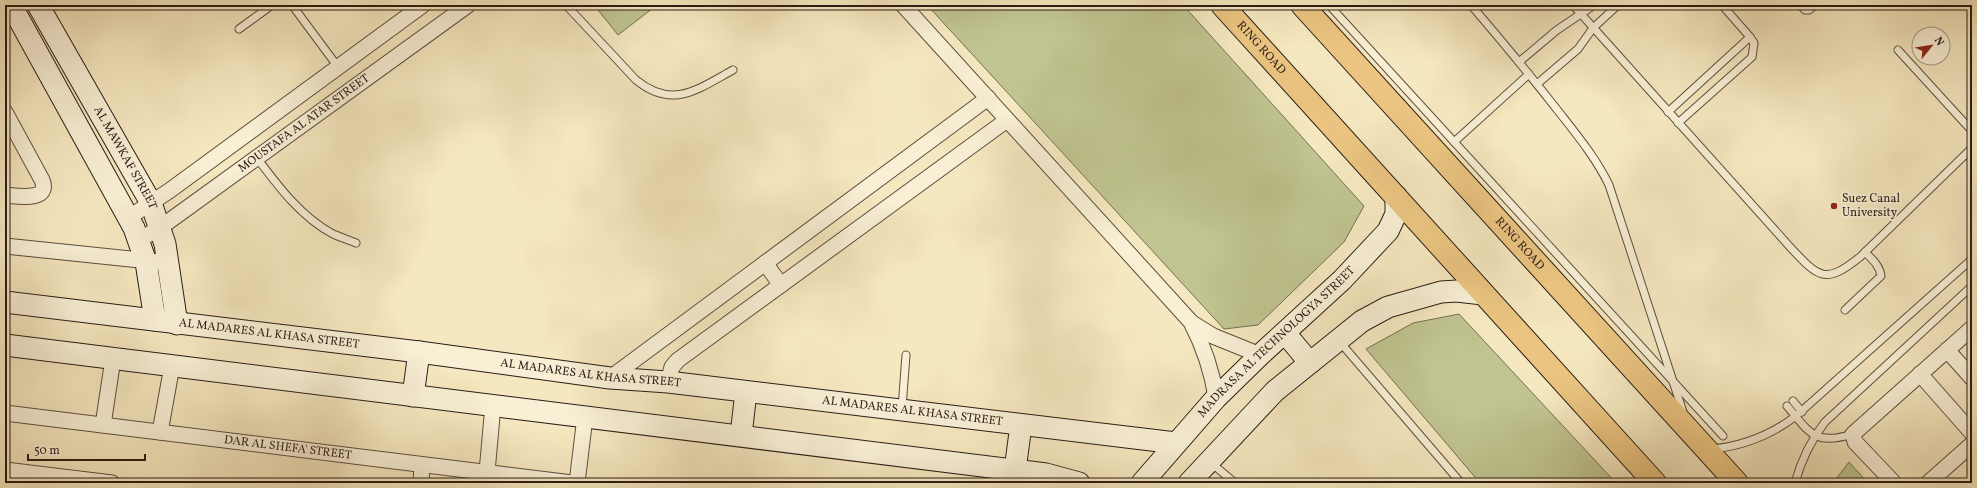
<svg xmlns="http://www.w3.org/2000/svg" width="1977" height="488" viewBox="0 0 1977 488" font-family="Vollkorn,serif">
	<rect width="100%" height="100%" fill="#f5e7bf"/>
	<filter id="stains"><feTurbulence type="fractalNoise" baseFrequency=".005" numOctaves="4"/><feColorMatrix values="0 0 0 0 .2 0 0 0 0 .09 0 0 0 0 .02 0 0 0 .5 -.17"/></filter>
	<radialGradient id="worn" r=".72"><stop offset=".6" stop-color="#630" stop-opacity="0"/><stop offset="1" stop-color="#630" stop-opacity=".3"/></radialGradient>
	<g fill="#bfc490" stroke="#747053">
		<path d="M594,5H657L618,35Z"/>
		<path d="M927,5H1183L1364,206L1344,242L1258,325L1224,329Z"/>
		<path d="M1459,314L1616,483H1480L1366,349L1413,323Z"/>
		<path d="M1849,462L1868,483H1833Z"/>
	</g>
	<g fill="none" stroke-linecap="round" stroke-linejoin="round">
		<defs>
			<g id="lane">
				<path d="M292,5L338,67"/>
				<path d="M566,5L636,80C673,110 698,89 733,70"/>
				<path d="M1329,5L1723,436"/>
				<path d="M1471,5C1501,40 1530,75 1559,112C1577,135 1596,158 1609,185L1683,412"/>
				<path d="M1573,5L1790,247C1819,278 1825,285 1860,257L1972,148"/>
				<path d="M1800,5L1805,10H1809L1815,5"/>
				<path d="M239,29L272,5"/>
				<path d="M1898,50L1972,131"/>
				<path d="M1519,62L1557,30L1594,5"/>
				<path d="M1537,84L1578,49L1593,28L1618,5"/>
				<path d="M1668,112L1750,37"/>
				<path d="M1678,123L1752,57L1754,43L1750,37L1722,5"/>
				<path d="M1454,142L1529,74"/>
				<path d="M257,158C278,186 301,217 333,234C340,237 349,240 356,243"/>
				<path d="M1845,310L1881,276C1880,266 1872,259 1865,252"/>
				<path d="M1339,341L1461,483"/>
				<path d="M1793,401L1802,412"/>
				<path d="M1787,406C1810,433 1814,446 1853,434"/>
				<path d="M902,408L906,355"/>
				<path d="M1712,449C1743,446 1771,435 1796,416L1972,259"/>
				<path d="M1210,462L1235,483"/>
				<path d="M1795,483C1801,461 1811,440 1825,422L1972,286"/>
			</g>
			<g id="street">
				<path d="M903,5L1191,322C1204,347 1212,370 1216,398"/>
				<path d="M5,112L42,180C51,202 17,196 5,195"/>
				<path d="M128,218L169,191L423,5"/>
				<path id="s1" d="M139,240L161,227L468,5"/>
				<path d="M5,246L169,263"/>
				<path d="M765,263L781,285"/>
				<path d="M1192,323L1213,336L1260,355"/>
				<path d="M1947,350L1972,378"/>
				<path d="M1920,374L1972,433"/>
				<path d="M610,378L988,98"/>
				<path d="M668,382L672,367L678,360L1007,120"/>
				<path id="s2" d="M5,413L572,483"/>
				<path d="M103,425L113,359"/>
				<path d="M160,432L172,366"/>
				<path d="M5,470L112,483"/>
				<path d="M487,472L493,405"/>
				<path d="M421,483L422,465"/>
				<path d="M577,483L585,417"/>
				<path d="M1894,483L1855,442L1853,434L1972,328"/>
				<path d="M1928,483L1972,444"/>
			</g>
			<g id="secondary">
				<path d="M11,5L134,228L146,262L155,320"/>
				<path id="s3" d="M38,5L151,203L165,244L177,324"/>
				<path id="s4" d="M5,302L419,352L610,378L668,382L1176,443"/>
				<path d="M1285,333L1310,363"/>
				<path d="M5,345L1030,472L1046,474L1079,483"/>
				<path d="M413,396L419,352"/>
				<path d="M741,435L746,392"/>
				<path d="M1015,470L1021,425"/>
				<path id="s5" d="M1142,483L1216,398L1260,355L1342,280L1388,231L1396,214V196"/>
				<path d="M1189,483L1275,391L1362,321L1388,307L1441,292L1457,291L1483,294"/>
			</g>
			<g id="primary">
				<path id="s6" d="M1222,5L1655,483"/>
				<path id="s7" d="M1302,5L1737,483"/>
			</g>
		</defs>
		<use href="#lane" stroke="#5d4f40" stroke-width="9"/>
		<use href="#street" stroke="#5d4f40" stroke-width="17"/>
		<use href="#secondary" stroke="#2a1c16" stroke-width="23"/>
		<use href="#primary" stroke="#2a1c16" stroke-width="24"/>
		<use href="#lane" stroke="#f8efd5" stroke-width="7"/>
		<use href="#street" stroke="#f8efd5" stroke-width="15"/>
		<use href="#secondary" stroke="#f8efd5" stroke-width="21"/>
		<use href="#primary" stroke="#eac480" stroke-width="22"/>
	</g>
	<circle fill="#8f2418" stroke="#f8efd5" stroke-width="1.5" cx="1834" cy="206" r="4"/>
	<g text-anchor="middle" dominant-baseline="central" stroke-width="4" stroke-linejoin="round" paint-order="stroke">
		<g font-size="12" fill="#2a1c16" stroke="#f8efd5">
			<text stroke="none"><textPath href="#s6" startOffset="58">RING ROAD</textPath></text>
			<text stroke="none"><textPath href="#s1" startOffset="202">MOUSTAFA AL ATAR STREET</textPath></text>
			<text stroke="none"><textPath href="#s3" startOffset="176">AL MAWKAF STREET</textPath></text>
			<text stroke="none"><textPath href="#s7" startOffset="323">RING ROAD</textPath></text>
			<text stroke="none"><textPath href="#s4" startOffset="266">AL MADARES AL KHASA STREET</textPath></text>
			<text stroke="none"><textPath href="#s5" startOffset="195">MADRASA AL TECHNOLOGYA STREET</textPath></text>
			<text stroke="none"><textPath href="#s4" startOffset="590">AL MADARES AL KHASA STREET</textPath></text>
			<text stroke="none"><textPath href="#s4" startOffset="914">AL MADARES AL KHASA STREET</textPath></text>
			<text stroke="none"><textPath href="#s2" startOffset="285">DAR AL SHEFA' STREET</textPath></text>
		</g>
		<g font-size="12" fill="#2a1c16" stroke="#f8efd5" text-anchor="start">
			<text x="1842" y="199">Suez Canal<tspan x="1842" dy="14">University</tspan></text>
		</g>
	</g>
	<rect width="1977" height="488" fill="none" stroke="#f5e7bf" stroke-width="20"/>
	<rect x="6" y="6" width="1965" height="476" fill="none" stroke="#2a1c16" stroke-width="2"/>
	<rect x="10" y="10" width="1957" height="468" fill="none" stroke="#2a1c16"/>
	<g transform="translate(1931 46) rotate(60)"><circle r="19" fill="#f8efd5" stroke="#a69b89"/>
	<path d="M0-3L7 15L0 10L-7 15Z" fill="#8f2418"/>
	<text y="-6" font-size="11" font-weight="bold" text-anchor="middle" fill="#2a1c16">N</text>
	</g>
	<path d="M28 454v6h117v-6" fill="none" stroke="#2a1c16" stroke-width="2"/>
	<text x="34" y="454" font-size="12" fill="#2a1c16" stroke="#f8efd5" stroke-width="3" paint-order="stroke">50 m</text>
	<rect width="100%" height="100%" filter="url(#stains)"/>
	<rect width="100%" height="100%" fill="url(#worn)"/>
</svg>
